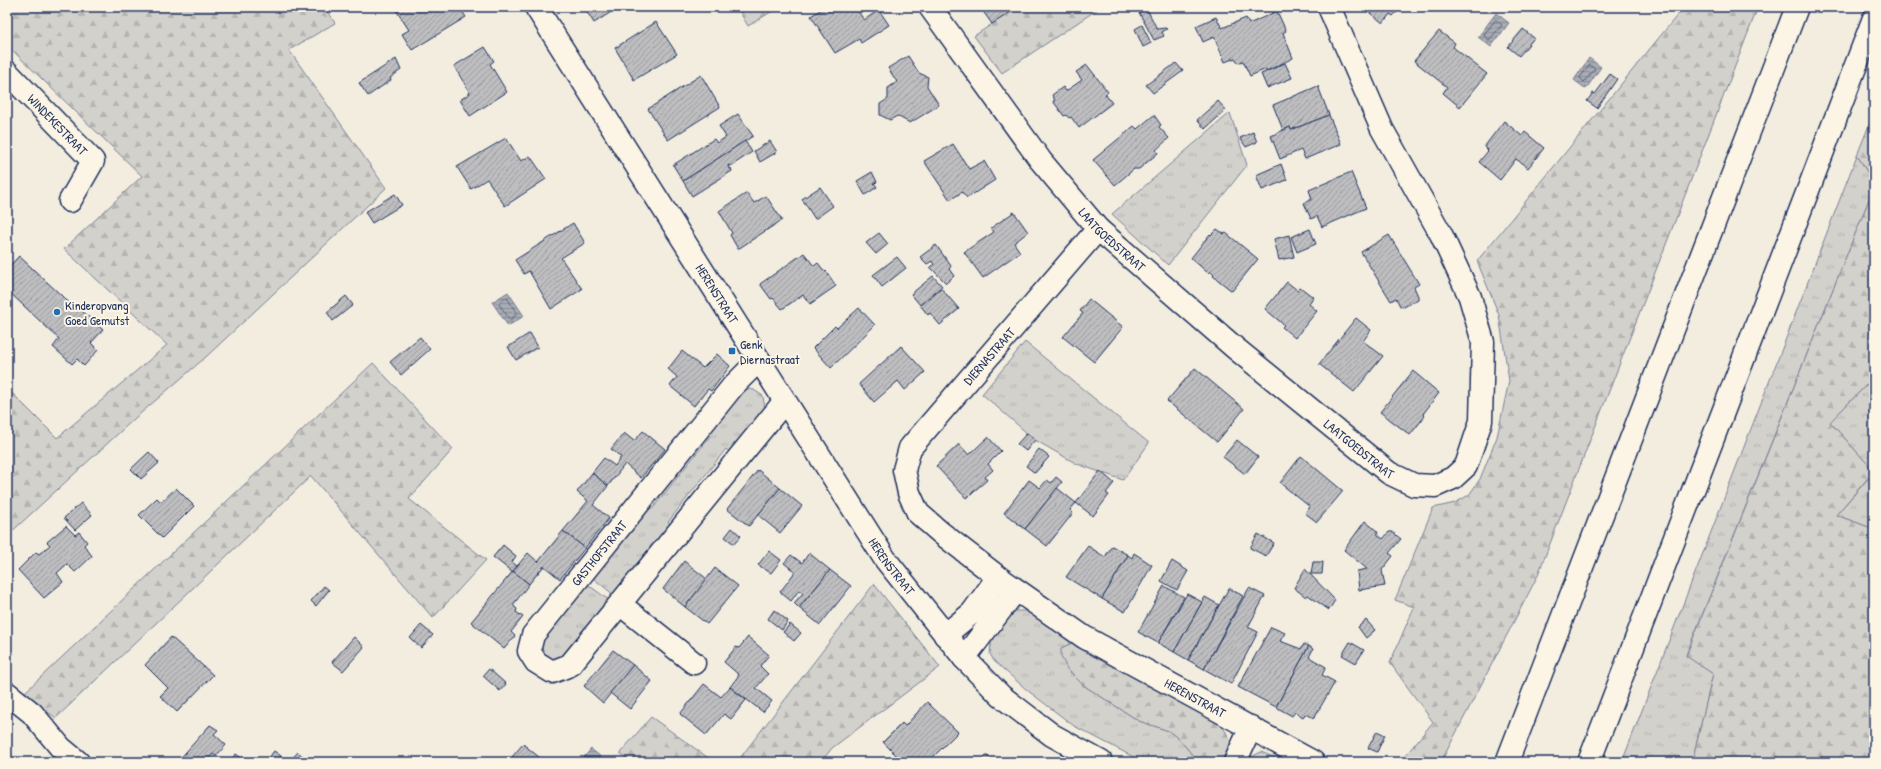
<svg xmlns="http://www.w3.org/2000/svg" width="1881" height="769" viewBox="0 0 1881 769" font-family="'Patrick Hand',sans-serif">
	<defs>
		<pattern id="grass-tufts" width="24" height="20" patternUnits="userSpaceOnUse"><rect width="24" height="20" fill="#d3d1cc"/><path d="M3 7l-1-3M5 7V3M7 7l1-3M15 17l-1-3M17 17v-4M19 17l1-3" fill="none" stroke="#b5b4b2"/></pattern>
		<pattern id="forest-firs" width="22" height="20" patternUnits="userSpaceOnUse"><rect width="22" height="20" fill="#d3d1cc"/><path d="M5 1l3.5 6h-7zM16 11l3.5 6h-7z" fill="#b5b4b2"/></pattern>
		<pattern id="water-rules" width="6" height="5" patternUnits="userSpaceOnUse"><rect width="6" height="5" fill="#a9acb3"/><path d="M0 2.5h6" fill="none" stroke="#898c95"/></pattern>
		<pattern id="building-hatch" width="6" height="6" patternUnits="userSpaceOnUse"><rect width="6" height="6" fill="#bebec0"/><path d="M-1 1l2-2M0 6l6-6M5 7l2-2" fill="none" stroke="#9a9b9f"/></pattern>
	</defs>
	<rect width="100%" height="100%" fill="#f3ede0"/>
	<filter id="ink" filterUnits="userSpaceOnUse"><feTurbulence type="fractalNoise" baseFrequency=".025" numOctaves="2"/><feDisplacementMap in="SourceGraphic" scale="8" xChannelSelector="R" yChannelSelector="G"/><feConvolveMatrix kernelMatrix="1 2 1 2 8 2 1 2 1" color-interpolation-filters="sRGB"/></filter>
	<g filter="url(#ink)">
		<g fill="url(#grass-tufts)" stroke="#778095">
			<path d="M1230,113L1247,165L1168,265L1112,214Z"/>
			<path d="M1857,155L1874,183V187L1686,655L1713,674L1692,762H1622Z"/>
			<path d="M1025,342L1149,443L1123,480L1077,464L1035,440L982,394Z"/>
			<path d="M1874,377V471L1830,422Z"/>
			<path d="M744,388L754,390L763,396L765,409L732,454L726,449L668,522L674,527L614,595L593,578L645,504L652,509L711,435L705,430Z"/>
			<path d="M1874,472V529L1836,515Z"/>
			<path d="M587,584L609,600L568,658L551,662L540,650L539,636Z"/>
			<path d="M1016,611H1028L1072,643L1061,648L1083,685L1139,721L1169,731L1181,741L1198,762H1143L1074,726L1027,690L994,661L990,654L991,643L999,627L1007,616Z"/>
		</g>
		<g fill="url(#forest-firs)" stroke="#778095">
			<path d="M7,7H324L335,23L289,50L386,188L207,356L134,419L7,536V388L57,438L167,345L64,249L142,176L7,45Z"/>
			<path d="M737,7H779L748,26Z"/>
			<path d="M1018,7H1101L1002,73L974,36Z"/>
			<path d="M1684,7H1758L1537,577L1441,762H1400L1433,722L1390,663L1414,607L1395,600L1433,508L1455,503L1469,495L1480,479L1497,437L1509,381L1499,315L1477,261Z"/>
			<path d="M1874,113V183L1857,155Z"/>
			<path d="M1874,187V377L1830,422L1874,471L1836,515L1874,529V762H1692L1713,674L1686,656Z"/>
			<path d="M373,363L453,449L409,499L486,560L433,618L311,476L56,718L23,694Z"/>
			<path d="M874,584L940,667L832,748L821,762H737Z"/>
			<path d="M1072,643L1222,725C1231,741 1233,744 1227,762H1198L1181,741L1169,731L1139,721L1083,685L1067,669L1061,656V648Z"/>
			<path d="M651,717L714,762H631L620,753Z"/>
			<path d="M1261,752L1286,762H1245L1247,759Z"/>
		</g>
		<g fill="url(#water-rules)" stroke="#707a91">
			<path d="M1496,13L1509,23L1491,47L1478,37Z"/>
			<path d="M1589,58L1601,67L1586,89L1574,80Z"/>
			<path d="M508,292L524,316L508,326L492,302Z"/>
			<path d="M591,749L601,757L597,762H580Z"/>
		</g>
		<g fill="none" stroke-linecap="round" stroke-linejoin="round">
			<g stroke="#546180" stroke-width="1">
				<path d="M1496,20L1502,25L1489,40L1484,35Z"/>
				<path d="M1590,65L1595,69L1584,82L1580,78Z"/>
				<path d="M505,298L508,299L517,314L510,320L499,304Z"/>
			</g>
		</g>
		<g fill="url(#building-hatch)" stroke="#1b2f5e">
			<path d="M394,7H427L430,12L439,7H459L466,17L412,50L402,34L409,30Z"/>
			<path d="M584,7H619L594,23Z"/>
			<path d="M825,7H855L864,20L879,10L889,25L861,43L859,39L835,53L811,16Z"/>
			<path d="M980,7H1019L992,24Z"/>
			<path d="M1136,7H1146L1157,29L1165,28L1167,29L1162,32L1164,36L1154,40Z"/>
			<path d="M1368,7H1401L1393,16L1390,14L1383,23L1366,10Z"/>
			<path d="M1277,11L1286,31L1283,33L1293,58L1267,71L1266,69L1250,76L1243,61L1238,63L1235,58L1225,62L1214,37L1203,42L1196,26L1216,17L1222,28L1246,18L1249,24Z"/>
			<path d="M656,22L677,54L634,80L615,48Z"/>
			<path d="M1142,25L1151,43L1143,47L1135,29Z"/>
			<path d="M1523,29L1534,38L1519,56L1508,47Z"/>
			<path d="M1439,31L1455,43L1453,47L1487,74L1460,107L1443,93L1447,87L1414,61Z"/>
			<path d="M485,47L494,61L490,64L507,92L470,116L460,100L470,93L454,66Z"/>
			<path d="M908,56L919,73L928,77L927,86L939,105L910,123L897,116L890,120L880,115V104L888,99V88L897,82L888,68Z"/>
			<path d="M396,59L401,70L390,78L391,80L368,96L359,83Z"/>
			<path d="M1176,63L1183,71L1153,93L1146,85Z"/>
			<path d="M1285,63L1292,78L1267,88L1261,74Z"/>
			<path d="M1087,65L1108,92L1105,94L1112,103L1079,128L1071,117L1069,118L1066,115L1064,116L1053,101L1055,100L1052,95L1063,87L1066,91L1082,80L1076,72Z"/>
			<path d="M1610,74L1617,79L1597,108L1587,101L1593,93L1595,94Z"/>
			<path d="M701,75L720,107L668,140L648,109Z"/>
			<path d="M1318,86L1329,115L1291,130L1290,127L1283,130L1273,105Z"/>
			<path d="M1218,101L1226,110L1205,129L1197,120Z"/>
			<path d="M738,114L753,136L683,181L673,165L714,139L717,143L726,137L719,126Z"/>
			<path d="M1154,115L1161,125L1159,127L1169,138L1156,150L1158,153L1139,169H1134L1115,185L1093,160L1134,126L1137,129Z"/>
			<path d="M1329,115L1341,144L1305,159L1301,150L1280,159L1271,136L1290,127L1291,130Z"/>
			<path d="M1504,121L1522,136L1525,132L1544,148L1528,168L1516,159L1500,180L1479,162L1488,151L1484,147Z"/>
			<path d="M1253,132L1257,142L1246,147L1240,138Z"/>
			<path d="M506,138L521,161L530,156L546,179L505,206L487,179L471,189L457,167Z"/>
			<path d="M745,141L752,152L731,166L728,165L729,169L731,168L732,171L692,196L683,181Z"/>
			<path d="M770,141L777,152L760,162L754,151Z"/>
			<path d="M953,144L969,169L984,161L995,180L967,198L962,192L950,200L924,161Z"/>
			<path d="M1281,164L1287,180L1262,190L1256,175Z"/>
			<path d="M872,172L877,182L874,183L877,187L865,195L857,181Z"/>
			<path d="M1351,172L1366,208L1322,227L1317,216L1311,219L1304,203L1312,199L1309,190Z"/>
			<path d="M820,187L833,206L815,219L802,199Z"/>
			<path d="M747,193L754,203L766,196L782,220L738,249L730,235L732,233L719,211Z"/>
			<path d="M395,194L402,205L372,223L365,212Z"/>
			<path d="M1014,212L1028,232L1014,243L1020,252L983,278L964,252L994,232L991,228Z"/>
			<path d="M573,223L585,243L561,258L582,289L551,309L529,271L524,274L515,260Z"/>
			<path d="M1217,229L1224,234L1226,233L1258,259L1232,291L1213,276L1214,275L1210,271L1208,273L1191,258L1210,234L1211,235Z"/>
			<path d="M1310,229L1316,244L1297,252L1291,237Z"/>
			<path d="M879,233L888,244L876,254L866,243Z"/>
			<path d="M1289,235L1294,257L1279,260L1274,239Z"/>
			<path d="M1389,235L1419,284L1414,287L1418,296V299L1404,307L1400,306L1396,298L1391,301L1361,252Z"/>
			<path d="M936,245L951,266L949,269L954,276L946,283L930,267L934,265L932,261L927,264L920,257Z"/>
			<path d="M804,253L814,266L818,263L825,272L826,271L836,286L810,304L803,295L782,309L773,298L771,299L760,284Z"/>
			<path d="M19,256L76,309L78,307L103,330L91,343L98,350L84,366L77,359L72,364L53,347L59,339L7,290V269Z"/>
			<path d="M897,257L906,268L882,287L873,275Z"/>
			<path d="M933,276L942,286L920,305L911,294Z"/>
			<path d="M1287,282L1297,290L1300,287L1313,297L1309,304L1317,311L1295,338L1282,327L1284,325L1265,309Z"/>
			<path d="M941,288L959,309L940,325L930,313L928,315L920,305Z"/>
			<path d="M346,296L353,305L333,321L327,312Z"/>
			<path d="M1089,299L1123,327L1094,362L1063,337L1083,313L1080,311Z"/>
			<path d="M859,308L875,325L831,368L813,348L835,326L837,328Z"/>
			<path d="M1356,318L1371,330L1363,341L1383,356L1354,392L1319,364Z"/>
			<path d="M530,333L538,347L516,360L508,347Z"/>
			<path d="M420,337L430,349L401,375L390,362Z"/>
			<path d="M901,346L925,372L905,390L898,381L874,402L859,384Z"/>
			<path d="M682,351L703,368L717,354L730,366L711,391L708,389L694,406L670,386L677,377L668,369Z"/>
			<path d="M1195,368L1244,409L1217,442L1167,401Z"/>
			<path d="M1413,371L1439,393L1423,414L1425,416L1410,435L1380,412Z"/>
			<path d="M643,431L665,449L641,478L625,464L608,486L592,473L604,458L615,466L621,457L611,449L624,433L634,441Z"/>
			<path d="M1027,433L1035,440L1026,451L1017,444Z"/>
			<path d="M988,437L1001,451L988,464L993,470L985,477L987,480L966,498L936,466L959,444L969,455Z"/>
			<path d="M1237,440L1258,457L1245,474L1223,457Z"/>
			<path d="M1039,449L1049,457L1035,473L1026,466Z"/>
			<path d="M149,452L159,463L141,479L131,469Z"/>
			<path d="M1301,456L1343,491L1317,522L1305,513L1310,507L1280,483Z"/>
			<path d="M758,470L780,488L749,526L727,509Z"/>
			<path d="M1100,471L1114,483L1106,493L1109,495L1093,516L1076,503Z"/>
			<path d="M592,473L608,486L593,505L609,518L585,548L563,531L588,501L577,492Z"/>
			<path d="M1056,477L1062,482L1025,529L1004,513L1029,480L1040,488L1047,480L1051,483Z"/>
			<path d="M176,488L194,506L162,538L139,515L157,498L161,502Z"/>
			<path d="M780,488L802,506L780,533L758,515Z"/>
			<path d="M1057,488L1076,503L1070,510L1073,513L1047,546L1025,529Z"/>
			<path d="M81,503L92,515L75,530L64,518Z"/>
			<path d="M1365,521L1377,531L1378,535L1383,539L1389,532H1392L1401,539L1389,553L1393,556L1382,570L1385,586L1359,590L1357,571L1367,569L1344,550Z"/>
			<path d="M66,526L75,535L79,532L87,542L84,545L92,556L75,572L67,564L57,573L63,582L44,598L18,570L36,552L39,554L50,545L47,542Z"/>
			<path d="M732,528L741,536L734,544L725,537Z"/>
			<path d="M563,531L585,548L560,579L544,566L529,584L513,571L528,553L538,562Z"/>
			<path d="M1258,534L1274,543L1266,556L1250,548Z"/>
			<path d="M503,545L516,556L512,562L517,566L512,572L493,557Z"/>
			<path d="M1088,546L1105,557L1112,546L1128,555L1102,599L1066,577Z"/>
			<path d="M769,551L781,560L771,573L758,565Z"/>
			<path d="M809,553L830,570L799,608L794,603L803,593L799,590L791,601L780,592L795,572L784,563L791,555L802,563Z"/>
			<path d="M1134,553L1152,565L1125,612L1102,599L1128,555L1132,558Z"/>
			<path d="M684,561L707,579L685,607L663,589Z"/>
			<path d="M1172,561L1188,571L1177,590L1161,581Z"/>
			<path d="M1313,562H1323L1322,574H1311Z"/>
			<path d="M715,568L738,586L707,624L685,607Z"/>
			<path d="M1305,569L1335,600L1329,610L1308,595L1306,597L1294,588Z"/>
			<path d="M830,570L851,586L820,625L799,608Z"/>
			<path d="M513,571L529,584L513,605L517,609L516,612L523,617L511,632L515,636L504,649L471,622Z"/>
			<path d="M324,586L329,590L316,606L311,601Z"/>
			<path d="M1164,586L1184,597L1158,643L1138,632Z"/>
			<path d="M1229,588L1243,596L1204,669L1188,660Z"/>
			<path d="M1249,588L1265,596L1248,627L1258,632L1231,684L1204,669Z"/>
			<path d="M1187,594L1202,602L1174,652L1158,643Z"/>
			<path d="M1205,597L1219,605L1188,660L1174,652Z"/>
			<path d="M774,610L788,621L782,630L768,619Z"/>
			<path d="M1366,620L1375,630L1366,638L1358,627Z"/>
			<path d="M790,624L801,633L794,641L783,632Z"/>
			<path d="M421,625L433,635L421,648L410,638Z"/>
			<path d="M1271,627L1285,633L1280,641L1301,649L1304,644L1309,646L1276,707L1238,687Z"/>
			<path d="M171,637L213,675L177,712L160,696L168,688L145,665Z"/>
			<path d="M354,637L364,647L343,671L332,662Z"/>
			<path d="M748,637L769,655L760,666L768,674L756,688L772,701L763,712L730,687L739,675L724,662L736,647L739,648Z"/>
			<path d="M1350,642L1364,650L1356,663L1342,655Z"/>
			<path d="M1309,646L1313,649L1309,657L1326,667L1322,675L1335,682L1314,718L1305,714L1303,717L1295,712L1292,716L1276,707Z"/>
			<path d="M613,650L633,665L603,703L584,686Z"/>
			<path d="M633,665L652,681L630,709L610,693Z"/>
			<path d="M489,669L506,684L500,691L483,676Z"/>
			<path d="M704,684L721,697L730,687L746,700L731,719L724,714L706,735L680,714Z"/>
			<path d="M927,702L958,732L928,762H903L883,742L902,723L905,726Z"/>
			<path d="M210,725L218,730L214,734L226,745L216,756L213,754L207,761L208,762H177Z"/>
			<path d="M1377,731L1385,735L1377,752L1368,748Z"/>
			<path d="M523,744L545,762H517L512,757Z"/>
			<path d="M274,751L281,756L277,762H266Z"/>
			<path d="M298,752L309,762H289Z"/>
			<path d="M236,754L247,762H229Z"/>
			<path d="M986,755L996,762H981Z"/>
		</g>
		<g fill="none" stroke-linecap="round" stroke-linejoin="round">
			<defs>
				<g id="minor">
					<path id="s1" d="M536,7L885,559L964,658L1001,696L1052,735L1101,762"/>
					<path id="s2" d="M930,7L1041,161L1098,229L1235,348L1389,473L1414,485L1435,486L1453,478L1466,466L1481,421L1483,342L1470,297L1441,234L1382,129L1329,7"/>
					<path id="s3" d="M7,72L93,161L70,201"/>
					<path id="s4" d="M1098,229L910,448L904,470L909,493L918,513L941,533L998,577L1084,637L1313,762"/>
					<path d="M759,360L733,386L533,635L529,651L536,662L552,672L570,665L784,402"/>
					<path d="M621,605L694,663"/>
					<path d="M945,635L972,613L998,577"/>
					<path d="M964,658L1009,599L1017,592"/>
					<path d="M7,693L32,713L61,748L78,762"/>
					<path d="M1235,762L1251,727"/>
				</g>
				<g id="highway">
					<path d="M1507,762L1797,7"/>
					<path d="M1589,762L1874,18"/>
				</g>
			</defs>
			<use href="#minor" stroke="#1b2f5e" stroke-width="25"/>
			<use href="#highway" stroke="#1b2f5e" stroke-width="25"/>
			<use href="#minor" stroke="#fcf5e5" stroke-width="22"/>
			<use href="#highway" stroke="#fcf5e5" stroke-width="22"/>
		</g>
	</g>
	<g fill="#1f6fb2" stroke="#fcf5e5" stroke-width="1.5">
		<circle cx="57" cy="312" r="4"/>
		<rect x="728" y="347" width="8" height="8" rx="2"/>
	</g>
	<g text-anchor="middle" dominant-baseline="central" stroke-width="4" stroke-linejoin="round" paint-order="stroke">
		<g font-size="13" fill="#1b2f5e" stroke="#fcf5e5">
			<text stroke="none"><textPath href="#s3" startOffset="73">WINDEKESTRAAT</textPath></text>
			<text stroke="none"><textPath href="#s2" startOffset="296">LAATGOEDSTRAAT</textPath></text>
			<text stroke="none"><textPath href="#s1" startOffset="339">HERENSTRAAT</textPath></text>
			<text transform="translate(989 356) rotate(-49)">DIERNASTRAAT</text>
			<text stroke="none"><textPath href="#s2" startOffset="620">LAATGOEDSTRAAT</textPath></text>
			<text transform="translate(599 553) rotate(-51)">GASTHOFSTRAAT</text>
			<text stroke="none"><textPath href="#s1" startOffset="663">HERENSTRAAT</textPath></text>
			<text stroke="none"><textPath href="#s4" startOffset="691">HERENSTRAAT</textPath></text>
		</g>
		<g font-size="13" fill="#1b2f5e" stroke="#fcf5e5" text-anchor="start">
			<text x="65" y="305">Kinderopvang<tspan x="65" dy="15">Goed Gemutst</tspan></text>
			<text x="740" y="344">Genk<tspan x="740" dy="15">Diernastraat</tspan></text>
		</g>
	</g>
	<rect width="1881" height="769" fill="none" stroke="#fcf5e5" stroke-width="24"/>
	<rect x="12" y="12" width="1857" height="745" fill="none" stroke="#1b2f5e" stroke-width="1.5" filter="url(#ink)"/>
</svg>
